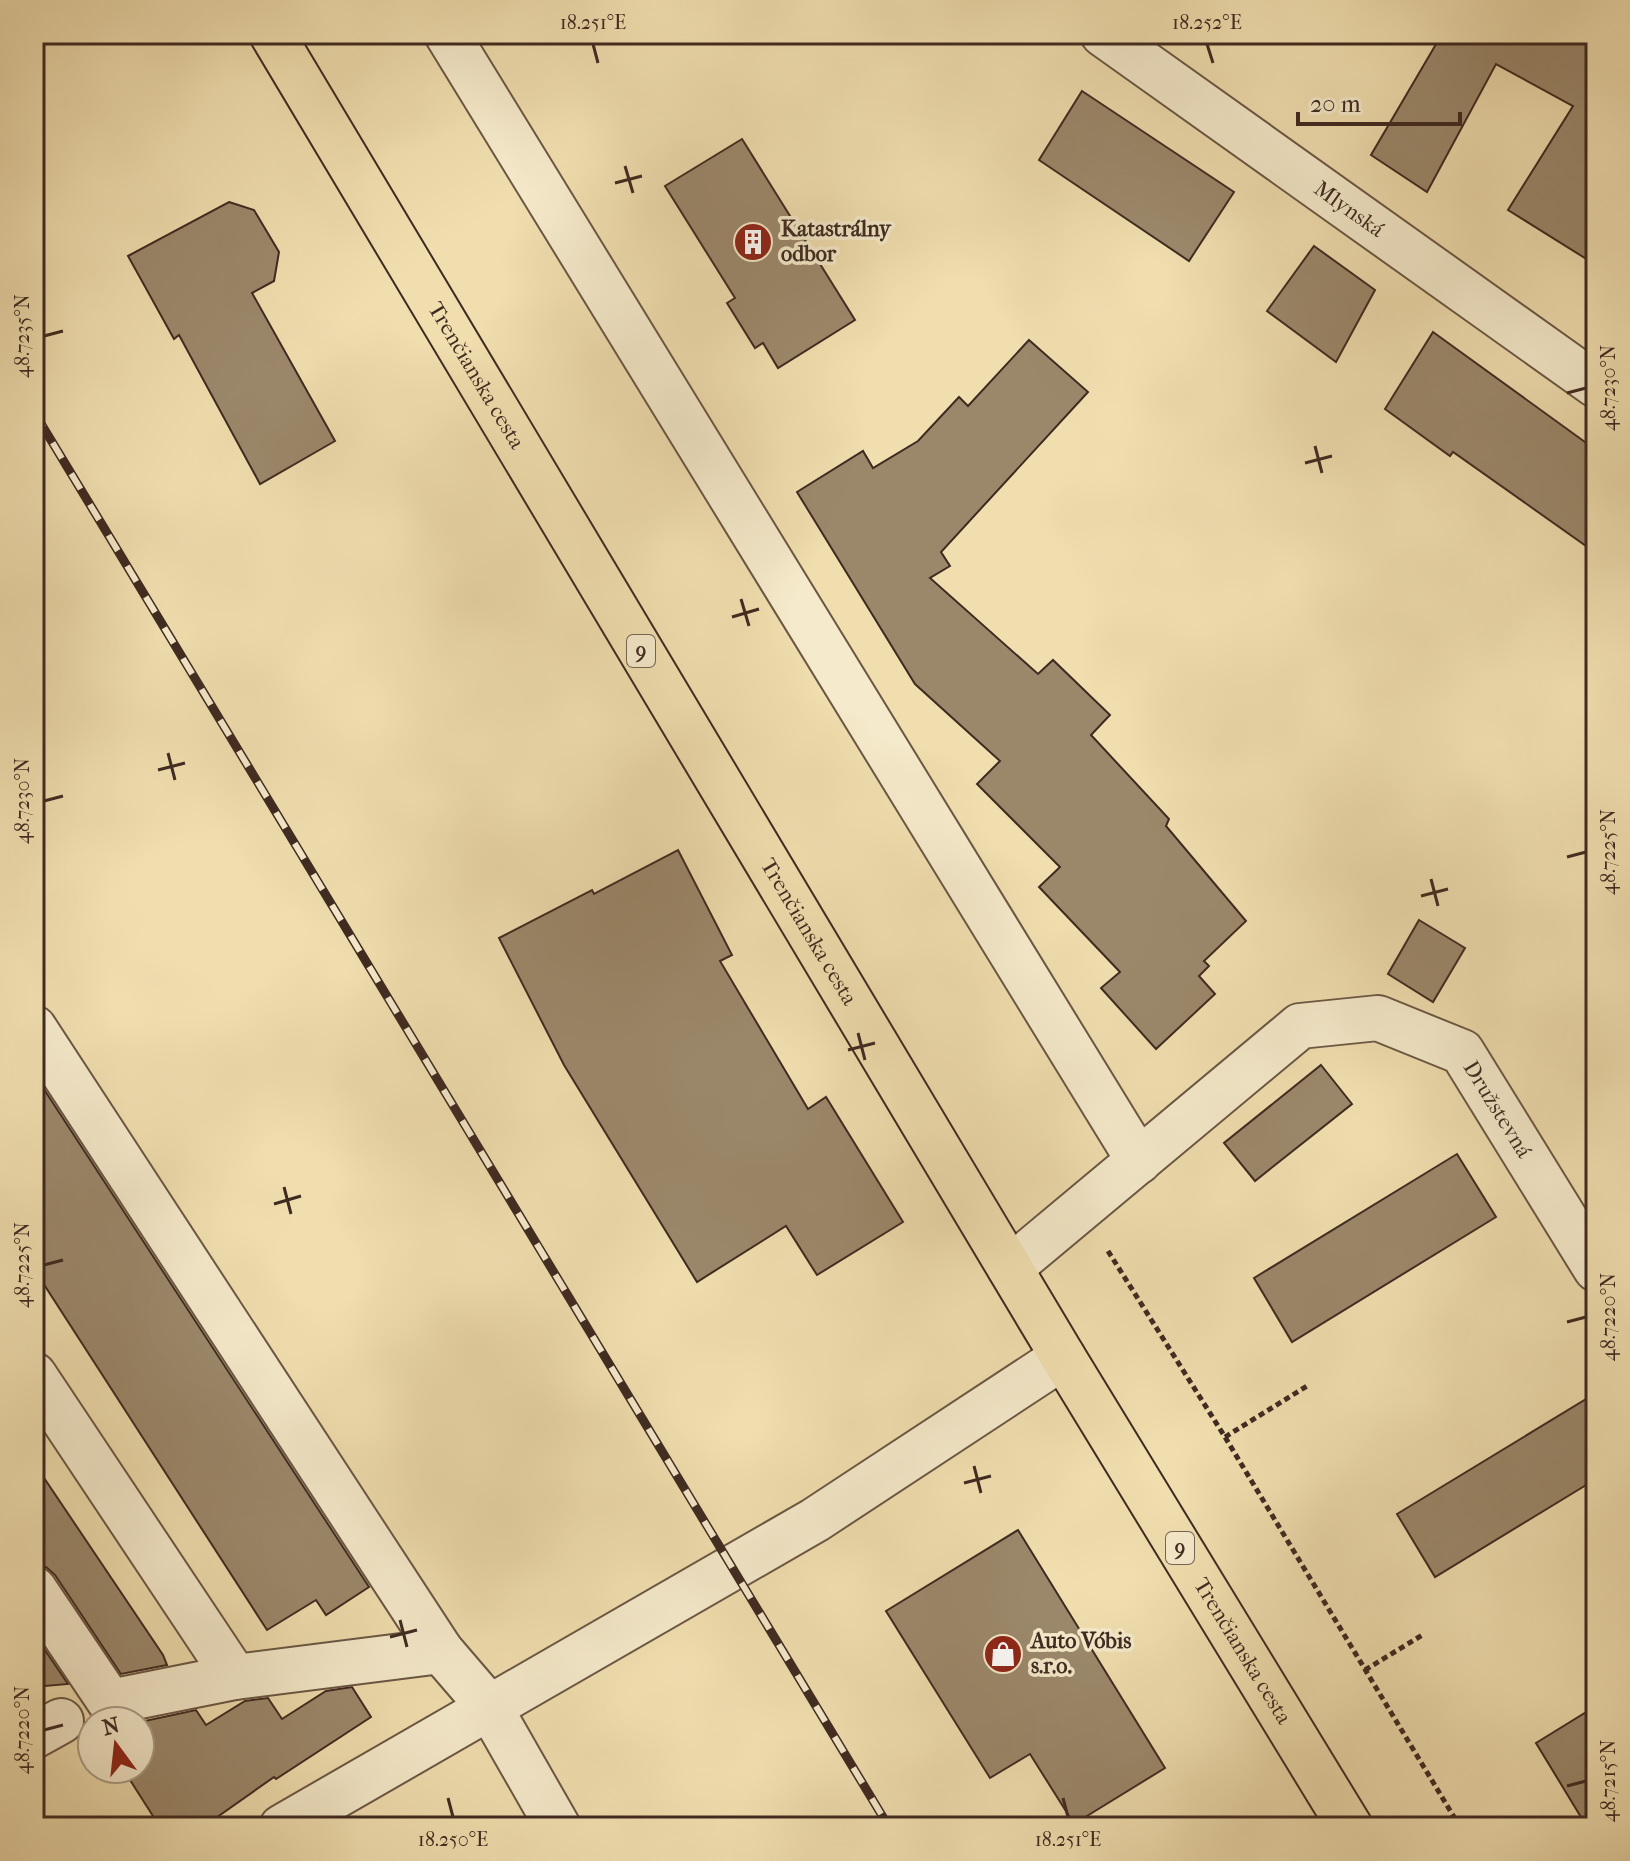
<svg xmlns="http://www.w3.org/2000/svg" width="1630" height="1861" viewBox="0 0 1630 1861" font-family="'IM FELL French Canon',serif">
	<rect width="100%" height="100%" fill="#f0deaf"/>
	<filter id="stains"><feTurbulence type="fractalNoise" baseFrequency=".0025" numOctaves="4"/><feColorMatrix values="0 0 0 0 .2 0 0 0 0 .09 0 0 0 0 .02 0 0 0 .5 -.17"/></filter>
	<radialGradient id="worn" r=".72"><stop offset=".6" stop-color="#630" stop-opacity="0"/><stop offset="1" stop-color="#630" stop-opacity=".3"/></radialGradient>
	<g fill="#9b886b" stroke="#3f2a21" stroke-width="2">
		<path d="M1442,34H1596V265L1508,210L1573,106L1496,64L1427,192L1371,155Z"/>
		<path d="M1082,91L1234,192L1189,261L1039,160Z"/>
		<path d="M742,139L855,320L778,368L763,343L755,348L727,303L735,298L665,186Z"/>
		<path d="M229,202L254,210L279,252L274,281L252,293L335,441L260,484L179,335L174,339L128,256Z"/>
		<path d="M1314,246L1375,290L1336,362L1267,311Z"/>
		<path d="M1433,332L1596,450V553L1453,452L1450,456L1385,409Z"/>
		<path d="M1029,340L1088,392L941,552L950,566L930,578L1038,674L1053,660L1110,715L1091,735L1169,819L1166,826L1246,921L1204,961L1209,966L1199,976L1215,994L1156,1049L1101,988L1120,972L1039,887L1060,867L977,784L1000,761L915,684L797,492L863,451L873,468L918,441L959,397L968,406Z"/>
		<path d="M678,850L732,955L720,961L808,1109L826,1097L903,1222L817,1275L786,1226L697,1282L564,1065L499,938L592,890L594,894Z"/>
		<path d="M1419,920L1465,948L1433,1002L1388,974Z"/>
		<path d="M1321,1065L1352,1104L1255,1181L1224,1143Z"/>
		<path d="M34,1074L369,1587L326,1615L316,1600L267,1630L34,1269Z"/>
		<path d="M1457,1154L1496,1217L1292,1342L1254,1278Z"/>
		<path d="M1596,1393V1479L1435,1577L1397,1514Z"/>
		<path d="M34,1463L163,1655L167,1665L121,1674L55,1575L46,1567L34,1564Z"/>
		<path d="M1018,1530L1165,1768L1074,1824L1030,1754L990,1778L886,1611Z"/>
		<path d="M34,1634L68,1684L34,1687Z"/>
		<path d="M352,1687L371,1717L276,1779L274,1777L203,1827H160L123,1769H140V1722L196,1710L206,1725L245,1701L268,1698L282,1719L326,1691Z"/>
		<path d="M1596,1706V1827H1587L1536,1743Z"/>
	</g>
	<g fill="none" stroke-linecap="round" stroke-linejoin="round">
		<defs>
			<g id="minor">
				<path d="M447,34L1139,1161"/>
				<path id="s1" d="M1103,34L1596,385"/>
				<path d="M34,1028L441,1651L490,1708L558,1827"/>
				<path id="s2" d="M1010,1268L1300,1026L1378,1018L1462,1052L1596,1269"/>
				<path d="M34,1375L235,1677"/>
				<path d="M34,1589L110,1702L235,1677L441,1651"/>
				<path d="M34,1736L61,1721"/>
				<path d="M282,1827L815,1520L1063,1357"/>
			</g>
			<g id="major">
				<path id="s3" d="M272,34L1063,1357L1350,1827"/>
			</g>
		</defs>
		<use href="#minor" stroke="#6b5744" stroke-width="48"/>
		<use href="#major" stroke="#3f2a21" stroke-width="48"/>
		<g stroke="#3f2a21" stroke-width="5" stroke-dasharray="6 4" stroke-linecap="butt">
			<path d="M1108,1251L1225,1437L1460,1827"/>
			<path d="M1225,1437L1307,1386"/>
			<path d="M1365,1670L1424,1634"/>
		</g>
		<use href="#minor" stroke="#f5eacb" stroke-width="44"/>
		<use href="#major" stroke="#f0deaf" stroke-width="44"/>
		<defs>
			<path id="rail" d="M34,412L889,1827"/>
		</defs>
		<use href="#rail" stroke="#3f2a21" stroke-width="9"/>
		<use href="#rail" stroke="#f5eacb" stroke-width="6" stroke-dasharray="18" stroke-linecap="butt"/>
	</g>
	<path fill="none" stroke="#3f2a21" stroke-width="3" d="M593,44L598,63M1207,44L1213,63M625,166L633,193M615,183L642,176M44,336L63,331M1567,393L1586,388M1315,446L1322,473M1305,463L1332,456M741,599L749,626M732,617L759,609M168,753L175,780M158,770L185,763M44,801L63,796M1567,857L1586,852M1431,879L1438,906M1421,896L1448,889M858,1033L865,1060M848,1050L875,1043M284,1187L291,1214M274,1204L301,1196M44,1265L63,1260M1567,1322L1586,1317M974,1466L981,1493M964,1483L991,1476M400,1620L407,1647M390,1637L417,1630M44,1730L63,1725M1567,1786L1586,1781M448,1798L453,1817M1063,1798L1068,1817"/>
	<defs>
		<symbol id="building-disc" viewBox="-11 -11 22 22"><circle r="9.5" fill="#8f2418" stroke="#f5eacb"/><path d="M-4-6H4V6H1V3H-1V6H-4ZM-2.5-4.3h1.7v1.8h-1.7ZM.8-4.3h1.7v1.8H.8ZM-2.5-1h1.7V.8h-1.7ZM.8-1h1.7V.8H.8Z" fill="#fff"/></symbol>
		<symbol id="shop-disc" viewBox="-11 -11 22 22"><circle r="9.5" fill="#8f2418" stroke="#f5eacb"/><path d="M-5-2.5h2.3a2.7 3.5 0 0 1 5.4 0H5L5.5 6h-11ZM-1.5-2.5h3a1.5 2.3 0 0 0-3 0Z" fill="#fff"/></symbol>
	</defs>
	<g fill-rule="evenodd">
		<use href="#building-disc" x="731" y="220" width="44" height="44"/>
		<use href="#shop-disc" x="981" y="1632" width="44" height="44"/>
	</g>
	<g text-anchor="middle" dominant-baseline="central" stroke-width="7" stroke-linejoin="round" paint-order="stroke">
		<g fill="#f5eacb" stroke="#766454" stroke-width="2">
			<rect x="627" y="635" width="28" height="32" rx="6"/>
			<rect x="1166" y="1532" width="28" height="32" rx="6"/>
		</g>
		<g font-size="20" font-weight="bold" fill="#3f2a21">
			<text x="641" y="651">9</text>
			<text x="1180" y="1548">9</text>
		</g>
		<g font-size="22" fill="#3f2a21" stroke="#f5eacb">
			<text stroke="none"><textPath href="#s1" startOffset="302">Mlynská</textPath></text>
			<text stroke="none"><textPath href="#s3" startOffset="398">Trenčianska cesta</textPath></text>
			<text stroke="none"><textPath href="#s3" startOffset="1046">Trenčianska cesta</textPath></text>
			<text stroke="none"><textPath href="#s2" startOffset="614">Družstevná</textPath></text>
			<text stroke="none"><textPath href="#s3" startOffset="1886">Trenčianska cesta</textPath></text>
		</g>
		<g font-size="22" font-weight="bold" fill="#3f2a21" stroke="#f5eacb" text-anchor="start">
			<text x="781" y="229">Katastrálny<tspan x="781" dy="25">odbor</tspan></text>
			<text x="1031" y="1641">Auto Vóbis<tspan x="1031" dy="25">s.r.o.</tspan></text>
		</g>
	</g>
	<rect width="1630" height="1861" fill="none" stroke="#f0deaf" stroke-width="88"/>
	<g transform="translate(116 1745) rotate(345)"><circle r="38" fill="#f5eacb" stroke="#ac9d87" stroke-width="2"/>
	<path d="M0-6L14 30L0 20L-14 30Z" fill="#8f2418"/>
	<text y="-12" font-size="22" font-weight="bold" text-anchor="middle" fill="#3f2a21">N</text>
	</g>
	<path d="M1298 112v12h162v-12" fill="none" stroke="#3f2a21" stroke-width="4"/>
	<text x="1310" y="112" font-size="24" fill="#3f2a21" stroke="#f5eacb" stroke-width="6" paint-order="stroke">20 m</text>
	<rect x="44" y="44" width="1542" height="1773" fill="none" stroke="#3f2a21" stroke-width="3"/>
	<g font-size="20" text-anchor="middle" fill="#3f2a21">
		<text x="593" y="29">18.251°E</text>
		<text x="1207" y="29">18.252°E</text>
		<text transform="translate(22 336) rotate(-90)" y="7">48.7235°N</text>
		<text transform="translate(1608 388) rotate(-90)" y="7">48.7230°N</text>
		<text transform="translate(22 801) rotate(-90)" y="7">48.7230°N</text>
		<text transform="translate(1608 852) rotate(-90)" y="7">48.7225°N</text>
		<text transform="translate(22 1265) rotate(-90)" y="7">48.7225°N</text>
		<text transform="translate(1608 1317) rotate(-90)" y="7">48.7220°N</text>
		<text transform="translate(22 1730) rotate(-90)" y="7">48.7220°N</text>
		<text transform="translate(1608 1781) rotate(-90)" y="7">48.7215°N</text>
		<text x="453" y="1846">18.250°E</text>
		<text x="1068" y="1846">18.251°E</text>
	</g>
	<rect width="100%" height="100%" filter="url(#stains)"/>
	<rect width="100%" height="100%" fill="url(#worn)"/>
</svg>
